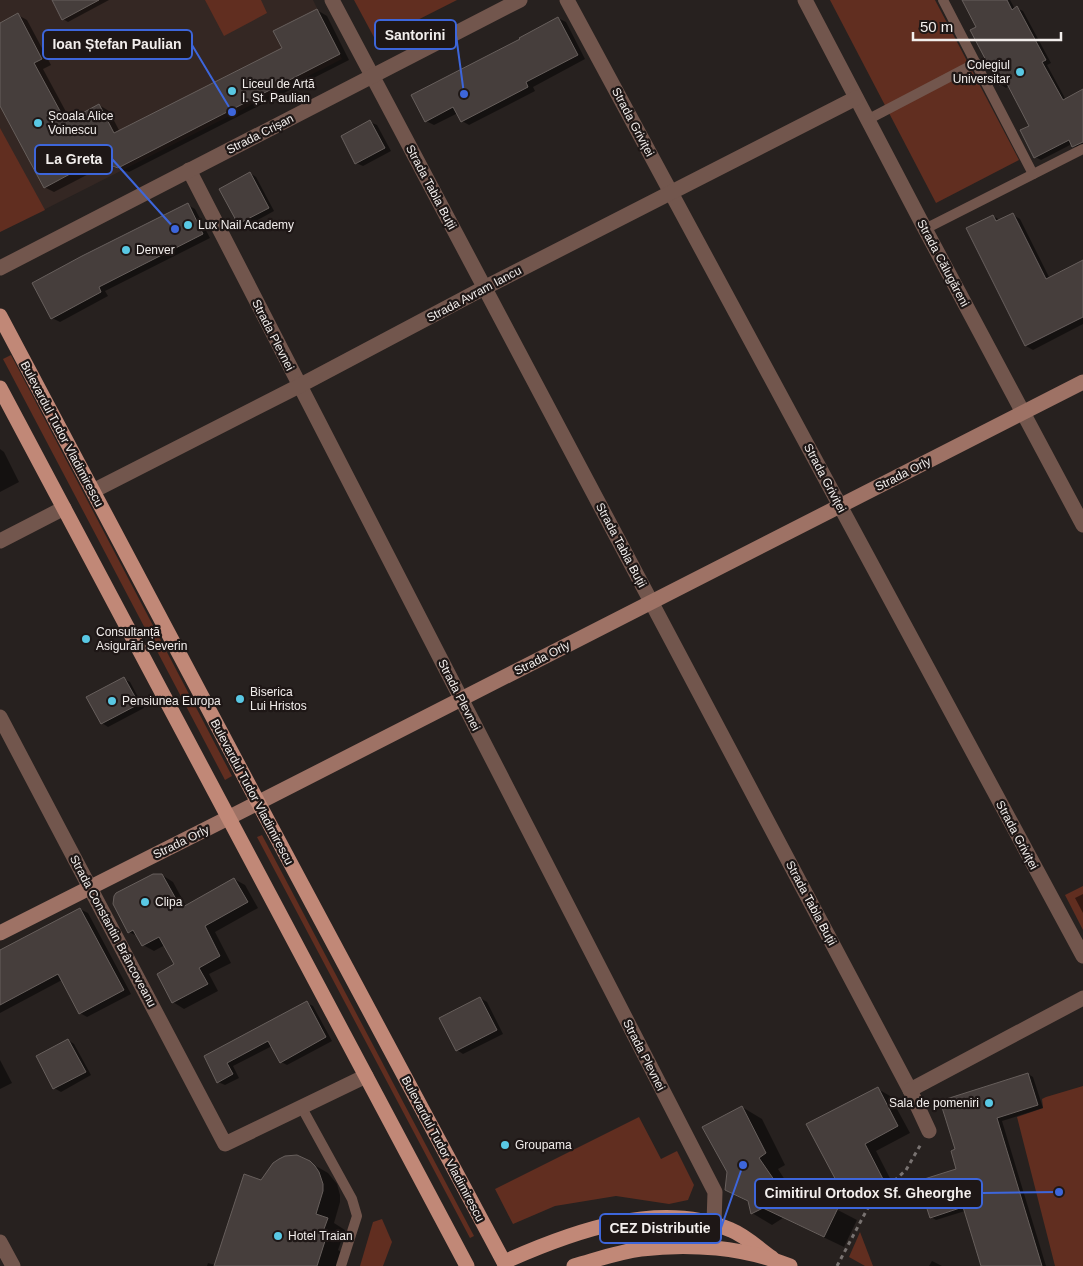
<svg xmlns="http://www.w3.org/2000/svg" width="1083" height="1266" viewBox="0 0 1083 1266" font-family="Helvetica,sans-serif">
	<rect width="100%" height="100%" fill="#27211f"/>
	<path fill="#342723" d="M0,0H313L342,59L0,232Z"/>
	<g fill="#612e20">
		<path d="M205,0H261L267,13L224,36Z"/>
		<path d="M354,0H457L376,41Z"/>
		<path d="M830,0H935L1019,160L936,203Z"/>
		<path d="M0,128L45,210L0,232Z"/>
		<path d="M11,355L232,776L225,780L3,359Z"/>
		<path d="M262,835L474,1236L470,1238L257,837Z"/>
		<path d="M1083,886V930L1065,895Z"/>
		<path d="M1083,1086V1266H1055L1017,1117L1043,1108L1042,1099L1046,1097Z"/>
		<path d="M639,1117L661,1159L677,1151L694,1185L688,1200L669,1204L616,1196L555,1206L513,1224L495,1189Z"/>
		<path d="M382,1219L392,1242L383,1266H360L373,1222Z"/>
		<path d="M860,1232L873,1266H865L849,1257Z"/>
	</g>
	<g fill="#0007">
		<path d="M53,0H109L68,22L63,19Z"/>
		<path d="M963,0H1010L1015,9L1017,8L1023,11L1051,63L1047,65L1066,100L1083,91V148L1079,149L1072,144L1041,160L1035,157L1030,126L1009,86L1006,88L1000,84L978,28Z"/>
		<path d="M317,10L327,16L349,60L129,172L106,165L54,192L44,187L0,104V24L18,15L27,20L51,65L43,69L71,121L99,105L109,111L120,132L284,49Z"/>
		<path d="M558,18L566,22L585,59L533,87L535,91L469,125L462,121L458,113L434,125L426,121L521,39Z"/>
		<path d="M370,122L377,125L391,151L363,166L356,163Z"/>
		<path d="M250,173L256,177L274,211L245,227L239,223Z"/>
		<path d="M188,205L195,209L210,238L105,291L108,296L60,322L52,318Z"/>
		<path d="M1013,215L1020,219L1050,279L1083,262V324L1033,350L1026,346L967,229L993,216L1000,220Z"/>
		<path d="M0,449L4,452L19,482L0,492Z"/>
		<path d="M124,679L130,682L144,708L108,727L102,723Z"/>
		<path d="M162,875L173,882L186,906L234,879L245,885L258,908L215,932L231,963L209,974L218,991L184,1009L173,1002L176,965L165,945L154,951L143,945L139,937L129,932Z"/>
		<path d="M1083,894V913L1075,898Z"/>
		<path d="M80,909L88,913L131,994L87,1017L80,1013L62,980L0,1013V952Z"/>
		<path d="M480,998L487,1002L503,1034L463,1054L457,1050Z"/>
		<path d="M307,1003L313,1006L332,1041L287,1065L281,1062L272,1046L233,1066L239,1078L225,1085L218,1082L205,1057Z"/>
		<path d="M68,1040L74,1044L91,1075L61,1092L54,1088Z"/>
		<path d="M0,1060L12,1083L0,1089Z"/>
		<path d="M1028,1074L1033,1077L1043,1108L1002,1121L1046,1266H982L965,1211L936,1220L931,1217L958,1170L956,1150Z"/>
		<path d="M878,1089L890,1096L910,1133L876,1151L895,1188L860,1207L847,1200Z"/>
		<path d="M742,1107L762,1119L785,1165L778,1169L794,1194L809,1200L811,1196L857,1220L844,1247L783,1218L772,1225L752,1213L750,1203L726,1190Z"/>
		<path d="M309,1162L328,1173L337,1184L340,1195V1202L334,1223L345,1230L338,1250L343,1253L339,1266H207L208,1263L215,1265L261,1181Z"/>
		<path d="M932,1261L942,1266H929Z"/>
	</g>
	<g fill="#463e3c" stroke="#675f5c">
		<path d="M52,0H99L62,20Z"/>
		<path d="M962,0H1007L1012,10L1017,6L1046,60L1042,62L1063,100L1083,89V142L1072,147L1069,140L1034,158L1020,130L1029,126L1006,82L999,85L970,30L976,27Z"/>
		<path d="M317,9L340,54L118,168L96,160L44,188L0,106V23L18,13L42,59L34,63L66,122L99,104L114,133L282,48L273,31Z"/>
		<path d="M558,17L578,55L526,82L528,87L461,122L453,107L425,122L411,95L520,39L519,38Z"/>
		<path d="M370,120L385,148L355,164L341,136Z"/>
		<path d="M250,172L269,208L238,224L219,189Z"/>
		<path d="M188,203L203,234L99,287L101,292L51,319L32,283L82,256Z"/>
		<path d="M1013,213L1046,279L1083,260V317L1025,346L966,228L993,215L996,221Z"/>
		<path d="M124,677L139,704L101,724L86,697Z"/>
		<path d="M153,874H162L181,908L234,878L248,902L205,926L220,956L199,968L208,984L172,1003L157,974L174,964L159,937L142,946L133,930L128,933L113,904L114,896L116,893Z"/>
		<path d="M80,908L124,990L79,1014L58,974L0,1005V950Z"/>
		<path d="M480,997L497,1030L456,1051L439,1018Z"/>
		<path d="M307,1001L326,1037L280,1063L268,1041L227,1063L233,1074L217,1083L204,1056Z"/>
		<path d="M68,1039L86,1072L53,1089L36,1056Z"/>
		<path d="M1028,1073L1038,1105L997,1118L1042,1266H981L963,1207L930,1218L918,1181L956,1169L951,1151L955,1149L940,1101Z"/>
		<path d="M878,1087L898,1126L865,1144L884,1181L847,1201L806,1124Z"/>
		<path d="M742,1106L766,1153L759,1158L779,1187L808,1198L810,1194L838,1208L824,1237L763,1208L751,1214L748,1201L725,1190L727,1172L702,1127Z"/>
		<path d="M297,1155L310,1161L315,1166L319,1172L323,1184V1191L316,1214L328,1218L320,1240L325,1241L317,1266H214L244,1174L261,1180L273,1163L279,1159L285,1156Z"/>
	</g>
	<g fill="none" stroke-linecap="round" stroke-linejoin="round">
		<path stroke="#787270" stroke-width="3" stroke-dasharray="4 4" stroke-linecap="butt" d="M837,1266L871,1202L906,1170L921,1144"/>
		<g stroke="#72564d" stroke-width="10">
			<path d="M943,0L1033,174"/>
			<path d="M867,120L976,63"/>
			<path d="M925,229L1083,149"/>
			<path d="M302,1108L352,1199L357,1216L341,1266"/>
		</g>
		<g stroke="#72564d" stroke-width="15">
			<path d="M332,0L910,1090"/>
			<path d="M567,0L1083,956"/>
			<path d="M805,0L925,229L1083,525"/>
			<path d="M189,170L715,1192L714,1223"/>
			<path d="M0,268L520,0"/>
			<path d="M93,491L299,386L484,288L856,98"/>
			<path d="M0,541L64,508"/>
			<path d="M0,717L225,1144L366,1076"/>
			<path d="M929,1131L910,1090L1083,998"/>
			<path d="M0,1242L13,1266"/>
		</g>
		<path stroke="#9e7265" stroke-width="15" d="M0,933L228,818L1083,382"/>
		<g stroke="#c18877" stroke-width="15">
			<path d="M0,316L269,823L506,1266"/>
			<path d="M0,388L467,1266"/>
			<path d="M504,1262C571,1232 659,1199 731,1230C746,1236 759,1249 772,1258"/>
			<path d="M574,1266C596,1260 618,1252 641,1249C690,1243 744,1247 790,1266"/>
		</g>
	</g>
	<g fill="#59c8e4" stroke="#1e1716" stroke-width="2">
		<circle cx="1020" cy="72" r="5"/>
		<circle cx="232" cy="91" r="5"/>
		<circle cx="38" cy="123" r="5"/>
		<circle cx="188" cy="225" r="5"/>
		<circle cx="126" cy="250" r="5"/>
		<circle cx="86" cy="639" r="5"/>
		<circle cx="240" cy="699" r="5"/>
		<circle cx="112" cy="701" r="5"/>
		<circle cx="145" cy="902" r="5"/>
		<circle cx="989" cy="1103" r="5"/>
		<circle cx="505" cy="1145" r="5"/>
		<circle cx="278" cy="1236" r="5"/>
	</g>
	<g text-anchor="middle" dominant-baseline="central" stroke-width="4.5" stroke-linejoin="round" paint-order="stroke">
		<g font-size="12" fill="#f2eeec" stroke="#1e1716" text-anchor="start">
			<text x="1010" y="65" text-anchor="end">Colegiul<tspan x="1010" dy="14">Universitar</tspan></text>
			<text x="242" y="84">Liceul de Artă<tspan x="242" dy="14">I. Șt. Paulian</tspan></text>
			<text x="48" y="116">Școala Alice<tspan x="48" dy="14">Voinescu</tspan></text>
			<text x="198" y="225">Lux Nail Academy</text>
			<text x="136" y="250">Denver</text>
			<text x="96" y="632">Consultanță<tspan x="96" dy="14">Asigurări Severin</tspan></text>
			<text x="250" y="692">Biserica<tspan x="250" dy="14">Lui Hristos</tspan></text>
			<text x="122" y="701">Pensiunea Europa</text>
			<text x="155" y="902">Clipa</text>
			<text x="979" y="1103" text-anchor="end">Sala de pomeniri</text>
			<text x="515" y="1145">Groupama</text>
			<text x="288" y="1236">Hotel Traian</text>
		</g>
		<g font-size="12" fill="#f2eeec" stroke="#1e1716">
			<text transform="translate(633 122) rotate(62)">Strada Griviței</text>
			<text transform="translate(260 134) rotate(-27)">Strada Crișan</text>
			<text transform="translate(431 187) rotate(62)">Strada Tabla Buții</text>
			<text transform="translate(943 263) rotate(62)">Strada Călugăreni</text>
			<text transform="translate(474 294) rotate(-28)">Strada Avram Iancu</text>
			<text transform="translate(273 335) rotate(63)">Strada Plevnei</text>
			<text transform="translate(62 434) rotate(62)">Bulevardul Tudor Vladimirescu</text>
			<text transform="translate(903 474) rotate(-27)">Strada Orly</text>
			<text transform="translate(825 478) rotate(62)">Strada Griviței</text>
			<text transform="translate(621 545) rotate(62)">Strada Tabla Buții</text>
			<text transform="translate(542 658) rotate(-27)">Strada Orly</text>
			<text transform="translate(459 695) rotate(63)">Strada Plevnei</text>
			<text transform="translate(252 792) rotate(62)">Bulevardul Tudor Vladimirescu</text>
			<text transform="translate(1017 835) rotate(62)">Strada Griviței</text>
			<text transform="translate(181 842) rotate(-26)">Strada Orly</text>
			<text transform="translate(811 903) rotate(62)">Strada Tabla Buții</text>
			<text transform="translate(113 931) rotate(62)">Strada Constantin Brâncoveanu</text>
			<text transform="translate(644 1055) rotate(63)">Strada Plevnei</text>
			<text transform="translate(443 1149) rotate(62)">Bulevardul Tudor Vladimirescu</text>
		</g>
	</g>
	<path fill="none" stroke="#3d66db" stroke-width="2" d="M464 94L456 35M232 112L192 45M175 229L112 159M1059 1192L982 1193M743 1165L721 1228"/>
	<g fill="#3d66db" stroke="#1e1716" stroke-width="2">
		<circle cx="464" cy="94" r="5"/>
		<circle cx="232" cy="112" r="5"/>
		<circle cx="175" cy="229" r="5"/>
		<circle cx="1059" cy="1192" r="5"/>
		<circle cx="743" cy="1165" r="5"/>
	</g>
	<g fill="#1e1716" stroke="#3d66db" stroke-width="2">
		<rect x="375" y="20" width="81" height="29" rx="5"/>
		<rect x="43" y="30" width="149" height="29" rx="5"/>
		<rect x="35" y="145" width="77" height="29" rx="5"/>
		<rect x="755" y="1179" width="227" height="29" rx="5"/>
		<rect x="600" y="1214" width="121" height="29" rx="5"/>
	</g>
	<g font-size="14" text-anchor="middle" font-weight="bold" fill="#f2eeec">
		<text x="415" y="40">Santorini</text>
		<text x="117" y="49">Ioan Ștefan Paulian</text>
		<text x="74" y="164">La Greta</text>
		<text x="868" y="1198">Cimitirul Ortodox Sf. Gheorghe</text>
		<text x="660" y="1233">CEZ Distributie</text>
	</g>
	<path d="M913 32v8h148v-8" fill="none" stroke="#f2eeec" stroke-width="2.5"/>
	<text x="920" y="32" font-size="15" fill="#f2eeec" stroke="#1e1716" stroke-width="4" paint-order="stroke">50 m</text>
</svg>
